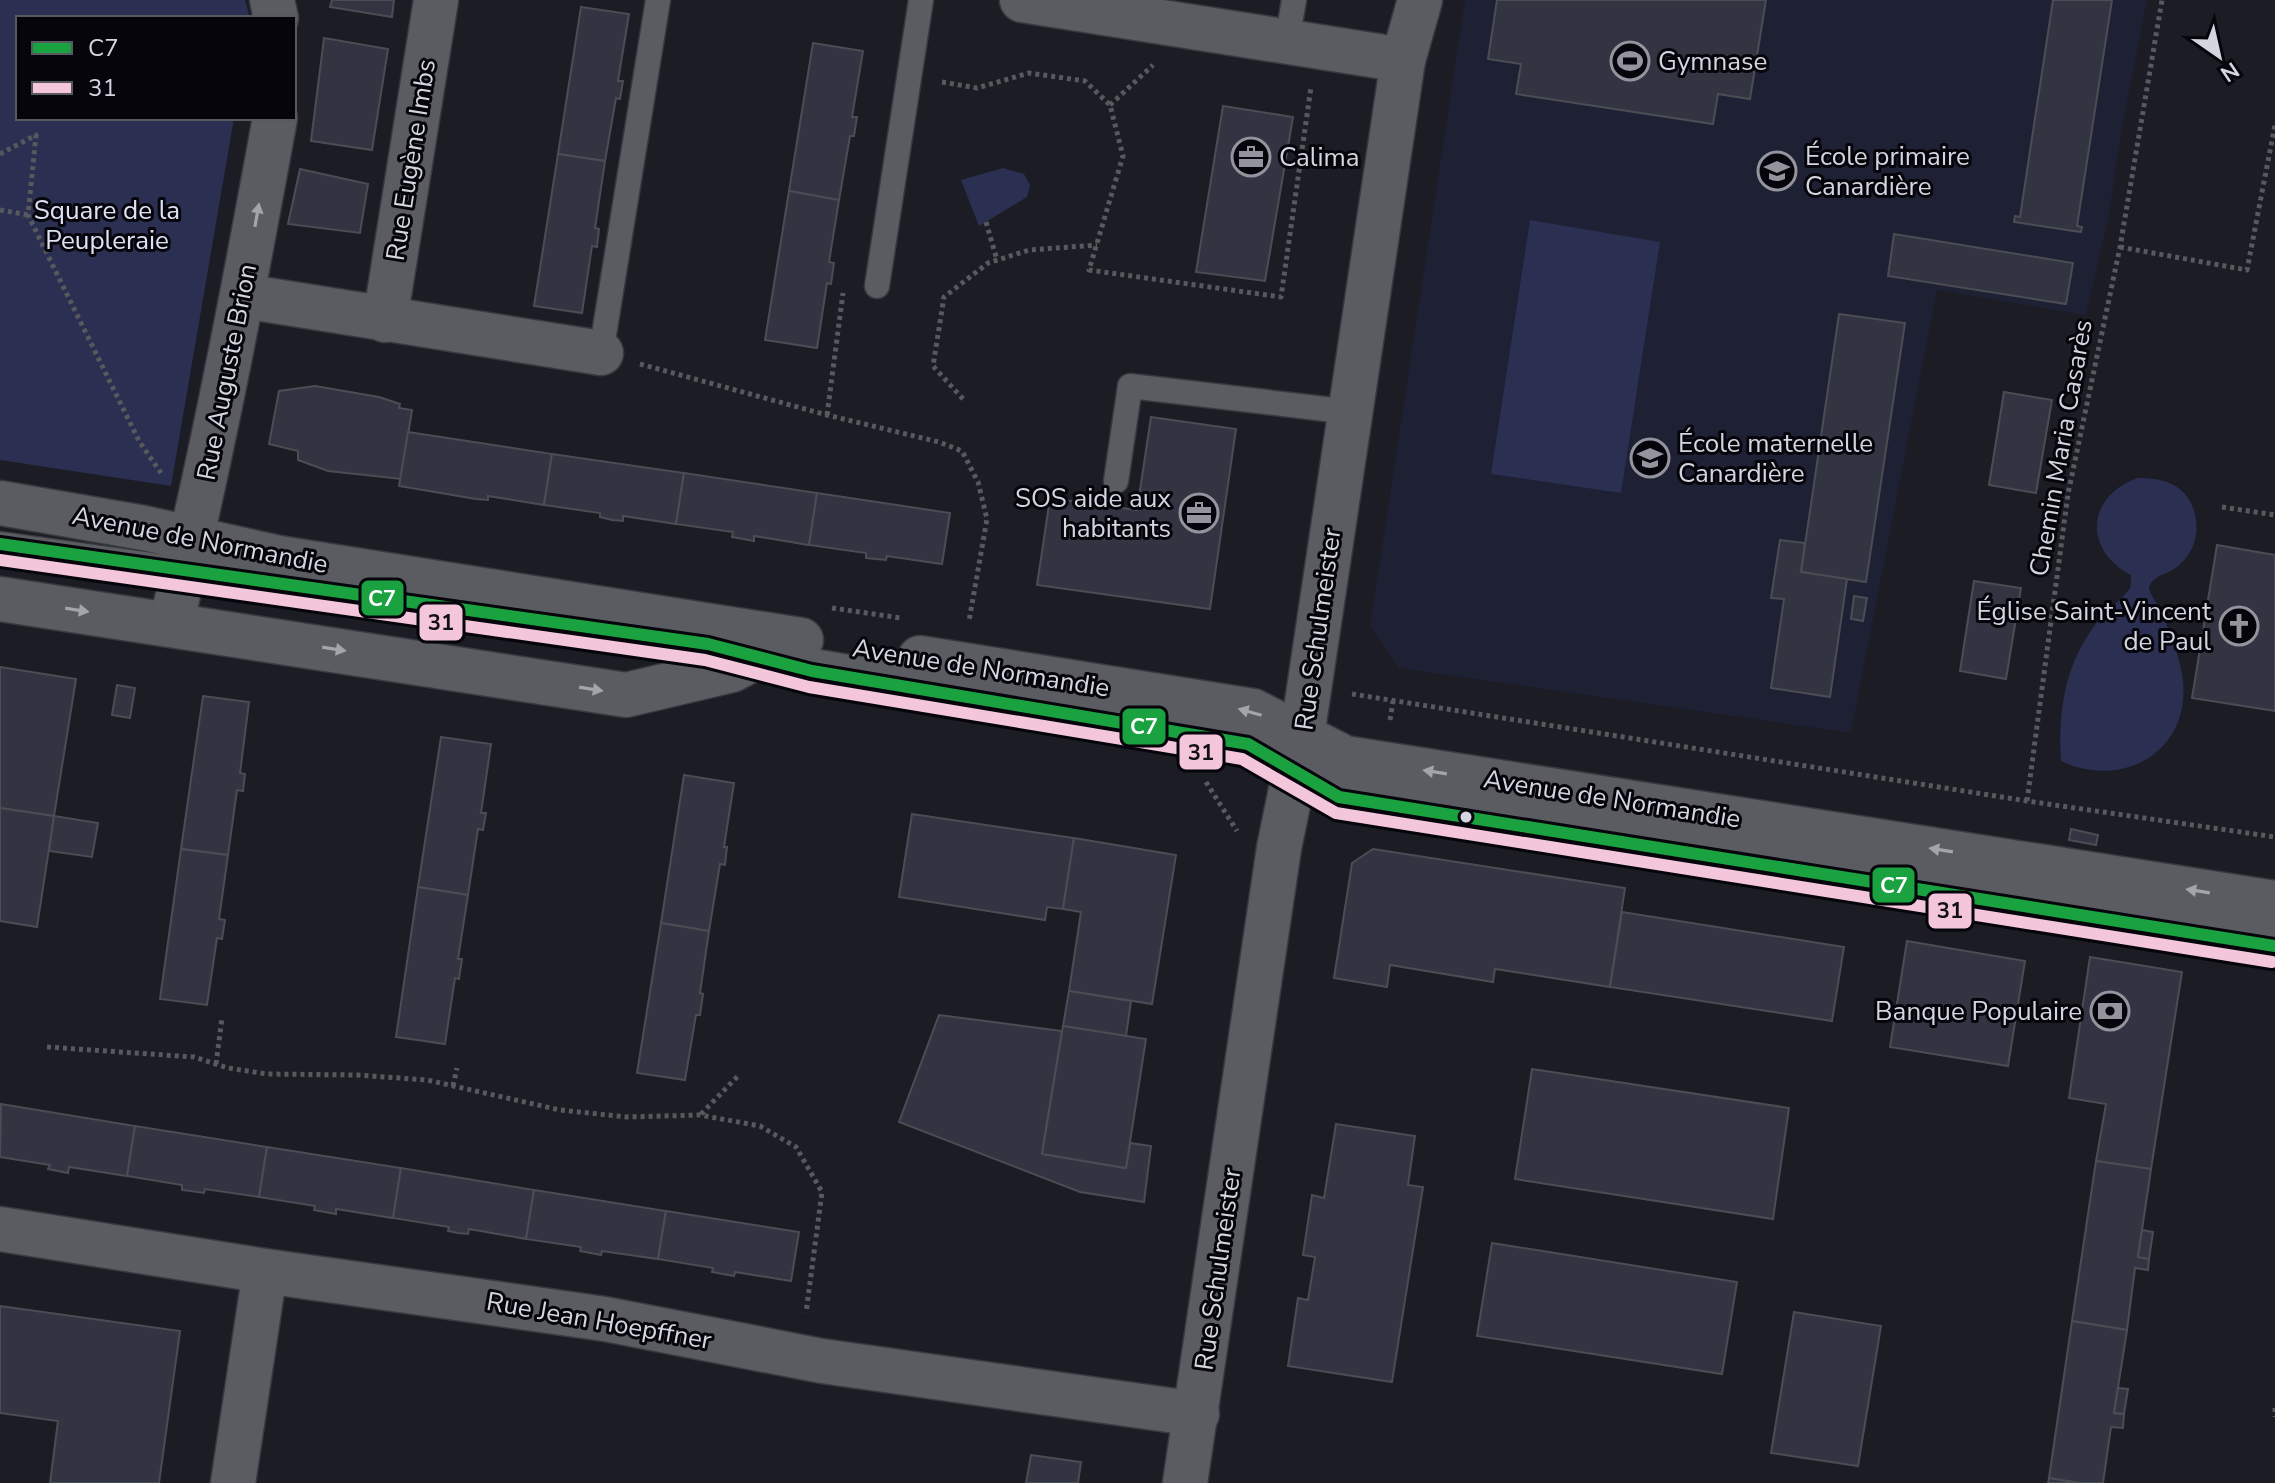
<svg xmlns="http://www.w3.org/2000/svg" width="2275" height="1483" viewBox="0 0 2275 1483" font-family="'Nunito Sans',sans-serif">
	<rect width="100%" height="100%" fill="#1b1c24"/>
	<path fill="#1e2034" d="M1465,0H2147L2120,139L2109,215L2086,315L1937,290L1851,733L1399,668L1370,627Z"/>
	<g fill="#2b2f51">
		<path d="M0,0H245L250,18H18V118H234L171,486L0,460Z"/>
		<path d="M1003,168L1024,174L1030,185L1027,197L979,226L961,180Z"/>
		<path d="M1530,220L1660,242L1621,493L1491,474Z"/>
		<path d="M2138,478C2158,478 2176,481 2188,498C2202,520 2199,549 2178,566C2168,575 2154,574 2149,587C2150,594 2153,597 2157,604C2168,626 2180,655 2183,681C2190,752 2123,790 2061,761C2058,714 2064,669 2092,629C2099,618 2126,595 2130,588C2131,584 2131,580 2131,575C2083,550 2086,496 2138,478Z"/>
	</g>
	<g fill="#323441" stroke="#4b4d54" stroke-width="2">
		<path d="M332,0H394L392,17L330,7Z"/>
		<path d="M1497,0H1766L1750,99L1718,94L1713,124L1516,94L1521,64L1488,59Z"/>
		<path d="M2053,0H2112L2077,226L2082,227L2081,232L2014,222L2015,216L2020,217Z"/>
		<path d="M581,7L629,14L618,81H623L620,99L616,98L605,161L558,154Z"/>
		<path d="M324,38L388,49L372,150L311,141Z"/>
		<path d="M813,43L863,51L852,117H857L854,136H850L839,200L789,191Z"/>
		<path d="M1223,106L1293,117L1265,281L1196,272Z"/>
		<path d="M558,154L605,161L595,228L599,229L597,247L592,246L582,313L534,306Z"/>
		<path d="M300,169L368,184L360,233L288,224Z"/>
		<path d="M789,191L839,200L829,262L834,263L831,284L827,283L817,348L765,340Z"/>
		<path d="M1894,234L2073,263L2066,304L1888,276Z"/>
		<path d="M1839,314L1905,323L1866,582L1801,572Z"/>
		<path d="M315,386L379,397L400,404L399,408L412,410L401,479L328,471L298,460V451L269,444L279,391Z"/>
		<path d="M2004,392L2052,400L2036,493L1989,485Z"/>
		<path d="M1151,417L1236,429L1210,609L1037,585L1050,498L1137,510Z"/>
		<path d="M408,432L552,454L544,505L488,496V500L476,499L399,486Z"/>
		<path d="M552,454L684,473L676,524L623,516V521L612,520L600,517V513L544,505Z"/>
		<path d="M684,473L817,493L809,545L754,536V541L732,537L733,532L676,524Z"/>
		<path d="M817,493L950,513L942,564L887,556L886,560L866,558V553L809,545Z"/>
		<path d="M1780,540L1805,543L1801,572L1847,579L1830,697L1771,688L1784,599L1771,598Z"/>
		<path d="M2217,545L2275,555V711L2192,698Z"/>
		<path d="M1974,581L2021,588L2006,679L1960,671Z"/>
		<path d="M1854,596L1867,598L1863,621L1851,619Z"/>
		<path d="M0,667L76,679L54,816L0,808Z"/>
		<path d="M117,685L135,688L130,718L112,715Z"/>
		<path d="M203,696L249,702L240,773L245,774L243,791L237,790L228,855L181,849Z"/>
		<path d="M441,737L491,744L481,813H486L483,830L478,829L468,895L418,887Z"/>
		<path d="M684,775L734,783L724,847H727L725,865L720,864L709,931L661,923Z"/>
		<path d="M0,808L54,816L37,927L0,921Z"/>
		<path d="M912,814L1074,838L1063,909L1047,907L1045,920L899,897Z"/>
		<path d="M54,816L98,823L92,857L49,851Z"/>
		<path d="M2071,829L2098,835L2096,845L2069,840Z"/>
		<path d="M1074,838L1176,855L1152,1004L1069,991L1081,912L1063,909Z"/>
		<path d="M181,849L228,855L219,919L225,920L222,939L217,938L207,1005L160,999Z"/>
		<path d="M1373,849L1625,888L1610,987L1495,969L1493,982L1390,965L1387,987L1334,978L1352,863Z"/>
		<path d="M418,887L468,895L458,959H462L459,979L455,978L445,1044L396,1037Z"/>
		<path d="M1622,912L1844,947L1832,1021L1610,987Z"/>
		<path d="M661,923L709,931L700,993L703,994L700,1015H696L685,1080L637,1073Z"/>
		<path d="M1907,941L2025,961L2008,1066L1890,1047Z"/>
		<path d="M2090,957L2182,972L2151,1169L2096,1161L2106,1104L2069,1098Z"/>
		<path d="M1069,991L1131,1001L1126,1036L1063,1026Z"/>
		<path d="M939,1015L1062,1031L1042,1154L1126,1168L1130,1143L1151,1146L1144,1202L1080,1192L899,1122Z"/>
		<path d="M1063,1026L1146,1039L1126,1168L1042,1154Z"/>
		<path d="M1532,1069L1789,1108L1773,1219L1515,1179Z"/>
		<path d="M1,1104L135,1126L127,1176L69,1167L68,1173L48,1169L50,1165L0,1157Z"/>
		<path d="M1336,1124L1415,1136L1408,1185L1423,1187L1392,1382L1288,1366L1298,1298L1308,1300L1315,1257L1303,1255L1312,1195L1324,1198Z"/>
		<path d="M135,1126L267,1147L259,1197L205,1189L204,1193L182,1190V1185L127,1176Z"/>
		<path d="M267,1147L401,1168L393,1218L336,1209V1214L314,1210L315,1206L259,1197Z"/>
		<path d="M2096,1161L2151,1169L2138,1257L2149,1259L2148,1270L2135,1268L2127,1330L2072,1321Z"/>
		<path d="M401,1168L534,1190L526,1239L469,1229L468,1234L458,1233L448,1231L449,1227L393,1218Z"/>
		<path d="M534,1190L666,1211L658,1259L602,1251L601,1255L580,1251L581,1247L526,1239Z"/>
		<path d="M666,1211L799,1232L791,1281L735,1272L734,1276L712,1272L713,1268L658,1259Z"/>
		<path d="M2142,1230L2153,1232L2149,1259L2138,1257Z"/>
		<path d="M1492,1243L1737,1282L1722,1374L1477,1336Z"/>
		<path d="M0,1306L180,1331L159,1483H50L58,1421L0,1413Z"/>
		<path d="M1794,1312L1881,1326L1858,1466L1771,1453Z"/>
		<path d="M2072,1321L2127,1330L2114,1413L2124,1414L2123,1428L2111,1427L2103,1483H2079L2049,1478Z"/>
		<path d="M2118,1388L2128,1389L2124,1414L2114,1413Z"/>
		<path d="M1031,1455L1081,1462L1078,1483H1026Z"/>
		<path d="M2049,1478L2079,1483H2048Z"/>
	</g>
	<g fill="none" stroke-linecap="round" stroke-linejoin="round">
		<defs>
			<g id="lane">
				<path d="M1287,41L1294,0"/>
				<path d="M877,286L921,0"/>
				<path d="M601,353L658,0"/>
				<path d="M1116,481L1130,386L1351,412"/>
				<path d="M0,544L445,606"/>
			</g>
			<g id="street">
				<path d="M272,0L276,18"/>
				<path d="M1022,0L1403,60"/>
				<path d="M243,296L601,353"/>
				<path d="M385,320L436,0"/>
				<path d="M0,503L144,528L279,558L801,640"/>
				<path d="M0,599L626,695L732,670L756,657L812,671L1248,744L1339,797L2275,946"/>
				<path d="M171,624C212,457 244,288 275,118"/>
				<path d="M920,658L1253,711L1345,758L2275,903"/>
				<path d="M0,1229L265,1271L605,1319L822,1361L1197,1414"/>
				<path d="M233,1483L265,1271"/>
				<path d="M1185,1483L1279,848L1302,736L1403,60L1420,0"/>
			</g>
		</defs>
		<use href="#lane" stroke="#38383f" stroke-width="27"/>
		<use href="#street" stroke="#38383f" stroke-width="47"/>
		<g stroke="#58595f" stroke-width="5" stroke-dasharray="4 4" stroke-linecap="butt">
			<path d="M942,82L977,88L1029,73L1085,81L1110,105L1123,156L1089,270L1281,297L1311,87"/>
			<path d="M1110,105L1153,65"/>
			<path d="M0,154L36,135L28,215L139,441L161,473"/>
			<path d="M0,210L28,215"/>
			<path d="M986,222L997,260"/>
			<path d="M2120,247L2247,270L2275,125"/>
			<path d="M640,364L827,415L939,442L962,451L978,482L987,519L969,621"/>
			<path d="M963,399L933,366L944,297L988,263L1029,250L1097,245"/>
			<path d="M827,415L843,293"/>
			<path d="M2222,507L2275,515"/>
			<path d="M832,608L901,618"/>
			<path d="M1352,694L2027,801L2275,837"/>
			<path d="M1390,720L1393,701"/>
			<path d="M1206,782L1237,831"/>
			<path d="M2027,801L2068,494L2120,247L2162,0"/>
			<path d="M47,1047L194,1057L228,1068L267,1074L357,1075L427,1080L560,1110L627,1117L700,1115L760,1126L796,1147L822,1192L806,1313"/>
			<path d="M216,1064L222,1018"/>
			<path d="M453,1086L457,1068"/>
			<path d="M701,1114L739,1075"/>
			<path d="M2275,1408V1417"/>
		</g>
		<use href="#lane" stroke="#5b5c62" stroke-width="24"/>
		<use href="#street" stroke="#5b5c62" stroke-width="44"/>
		<defs>
			<path id="bus-1" d="M0,544L708,644L812,671L1248,744L1339,797L2275,946"/>
			<path id="bus-2" d="M0,560L705,660L809,687L1242,759L1336,813L2272,962"/>
		</defs>
		<use href="#bus-1" stroke="#05050b" stroke-width="18"/>
		<use href="#bus-2" stroke="#05050b" stroke-width="18"/>
		<use href="#bus-1" stroke="#1aa140" stroke-width="12"/>
		<use href="#bus-2" stroke="#f3c6db" stroke-width="12"/>
	</g>
	<defs><path id="oneway-solid" d="M-6-.8H1V-3.2L6.5 0L1 3.2V.8H-6Z" transform="scale(2)"/></defs>
	<g fill="#a3a5ad">
		<use href="#oneway-solid" transform="translate(257 215) rotate(-80)"/>
		<use href="#oneway-solid" transform="translate(77 610) rotate(9)"/>
		<use href="#oneway-solid" transform="translate(334 649) rotate(9)"/>
		<use href="#oneway-solid" transform="translate(591 689) rotate(9)"/>
		<use href="#oneway-solid" transform="translate(1250 712) rotate(-164)"/>
		<use href="#oneway-solid" transform="translate(1435 772) rotate(-171)"/>
		<use href="#oneway-solid" transform="translate(1941 850) rotate(-171)"/>
		<use href="#oneway-solid" transform="translate(2198 891) rotate(-171)"/>
	</g>
	<defs>
		<symbol id="stadium-ring" viewBox="-11 -11 22 22"><circle r="9.5" fill="#05050b" stroke="#93949e" stroke-width="1.5"/><path d="M0-5a6.5 5 0 1 0 0 10a6.5 5 0 1 0 0-10ZM-3.5-1.8h7v3.6h-7Z" fill="#93949e"/></symbol>
		<symbol id="office-ring" viewBox="-11 -11 22 22"><circle r="9.5" fill="#05050b" stroke="#93949e" stroke-width="1.5"/><path d="M-6-3h4V-5.5h4V-3h4V5H-6ZM-1-4.5V-3h2v-1.5ZM-6 0V1H6V0Z" fill="#93949e"/></symbol>
		<symbol id="school-ring" viewBox="-11 -11 22 22"><circle r="9.5" fill="#05050b" stroke="#93949e" stroke-width="1.5"/><path d="M0-5L7-2L0 1L-7-2ZM-4 1L0 2.5L4 1V4Q0 6-4 4Z" fill="#93949e"/></symbol>
		<symbol id="church-ring" viewBox="-11 -11 22 22"><circle r="9.5" fill="#05050b" stroke="#93949e" stroke-width="1.5"/><path d="M-1.2-6h2.4v3.5h3.3v2.4h-3.3V6h-2.4V-.1h-3.3v-2.4h3.3Z" fill="#93949e"/></symbol>
		<symbol id="bank-ring" viewBox="-11 -11 22 22"><circle r="9.5" fill="#05050b" stroke="#93949e" stroke-width="1.5"/><path d="M-6-4H6V4H-6ZM0-2.3a2.3 2.3 0 1 0 0 4.6a2.3 2.3 0 1 0 0-4.6Z" fill="#93949e"/></symbol>
	</defs>
	<g fill-rule="evenodd">
		<use href="#stadium-ring" x="1608" y="39" width="44" height="44"/>
		<use href="#office-ring" x="1229" y="135" width="44" height="44"/>
		<use href="#school-ring" x="1755" y="149" width="44" height="44"/>
		<use href="#school-ring" x="1628" y="436" width="44" height="44"/>
		<use href="#office-ring" x="1177" y="491" width="44" height="44"/>
		<use href="#church-ring" x="2217" y="604" width="44" height="44"/>
		<use href="#bank-ring" x="2088" y="989" width="44" height="44"/>
	</g>
	<circle fill="#d3d5df" stroke="#05050b" stroke-width="3" cx="1466" cy="817" r="7"/>
	<g text-anchor="middle" dominant-baseline="central" stroke-width="6" stroke-linejoin="round" paint-order="stroke">
		<g font-size="26" fill="#d3d5df" stroke="#05050b" text-anchor="start">
			<text x="1658" y="61">Gymnase</text>
			<text x="1805" y="156">École primaire<tspan x="1805" dy="30">Canardière</tspan></text>
			<text x="1279" y="157">Calima</text>
			<text x="1678" y="443">École maternelle<tspan x="1678" dy="30">Canardière</tspan></text>
			<text x="1171" y="498" text-anchor="end">SOS aide aux<tspan x="1171" dy="30">habitants</tspan></text>
			<text x="2211" y="611" text-anchor="end">Église Saint-Vincent<tspan x="2211" dy="30">de Paul</tspan></text>
			<text x="2082" y="1011" text-anchor="end">Banque Populaire</text>
		</g>
		<g font-size="26" fill="#d3d5df" stroke="#05050b">
			<text transform="translate(411 160) rotate(-81)">Rue Eugène Imbs</text>
			<text transform="translate(227 372) rotate(-79)">Rue Auguste Brion</text>
			<text transform="translate(2061 448) rotate(-80)">Chemin Maria Casarès</text>
			<text transform="translate(200 540) rotate(11)">Avenue de Normandie</text>
			<text transform="translate(1318 629) rotate(-82)">Rue Schulmeister</text>
			<text transform="translate(981 668) rotate(9)">Avenue de Normandie</text>
			<text transform="translate(1612 799) rotate(9)">Avenue de Normandie</text>
			<text transform="translate(1218 1269) rotate(-82)">Rue Schulmeister</text>
			<text transform="translate(599 1321) rotate(10)">Rue Jean Hoepffner</text>
		</g>
		<g font-size="26" fill="#dee2f3" stroke="#05050b">
			<text x="107" y="210">Square de la<tspan x="107" dy="30">Peupleraie</tspan></text>
		</g>
	</g>
	<g stroke="#05050b" stroke-width="3">
		<rect x="360" y="579" width="45" height="38" rx="8" fill="#1aa140"/>
		<rect x="418" y="603" width="46" height="39" rx="8" fill="#f3c6db"/>
		<rect x="1121" y="707" width="46" height="39" rx="8" fill="#1aa140"/>
		<rect x="1178" y="733" width="46" height="38" rx="8" fill="#f3c6db"/>
		<rect x="1871" y="866" width="45" height="38" rx="8" fill="#1aa140"/>
		<rect x="1927" y="892" width="46" height="38" rx="8" fill="#f3c6db"/>
	</g>
	<g font-size="22" text-anchor="middle" font-weight="bold" fill="#fff">
		<text x="382" y="606">C7</text>
		<text x="1144" y="734">C7</text>
		<text x="1894" y="893">C7</text>
	</g>
	<g font-size="22" text-anchor="middle" font-weight="bold" fill="#111">
		<text x="441" y="630">31</text>
		<text x="1201" y="760">31</text>
		<text x="1950" y="918">31</text>
	</g>
	<rect x="16" y="16" width="280" height="104" fill="#05050b" stroke="#575860" stroke-width="2"/>
	<rect x="32" y="42" width="40" height="12" fill="#1aa140" stroke="#575860" stroke-width="2"/>
	<text x="88" y="56" font-size="24" fill="#d3d5df">C7</text>
	<rect x="32" y="82" width="40" height="12" fill="#f3c6db" stroke="#575860" stroke-width="2"/>
	<text x="88" y="96" font-size="24" fill="#d3d5df">31</text>
	<g transform="translate(2219 56) rotate(146)" stroke="#05050b" stroke-width="6" paint-order="stroke">
	<path d="M0-6L14 30L0 20L-14 30Z" fill="#d3d5df"/>
	<text y="-12" font-size="22" font-weight="bold" text-anchor="middle" fill="#d3d5df">N</text>
	</g>
</svg>
